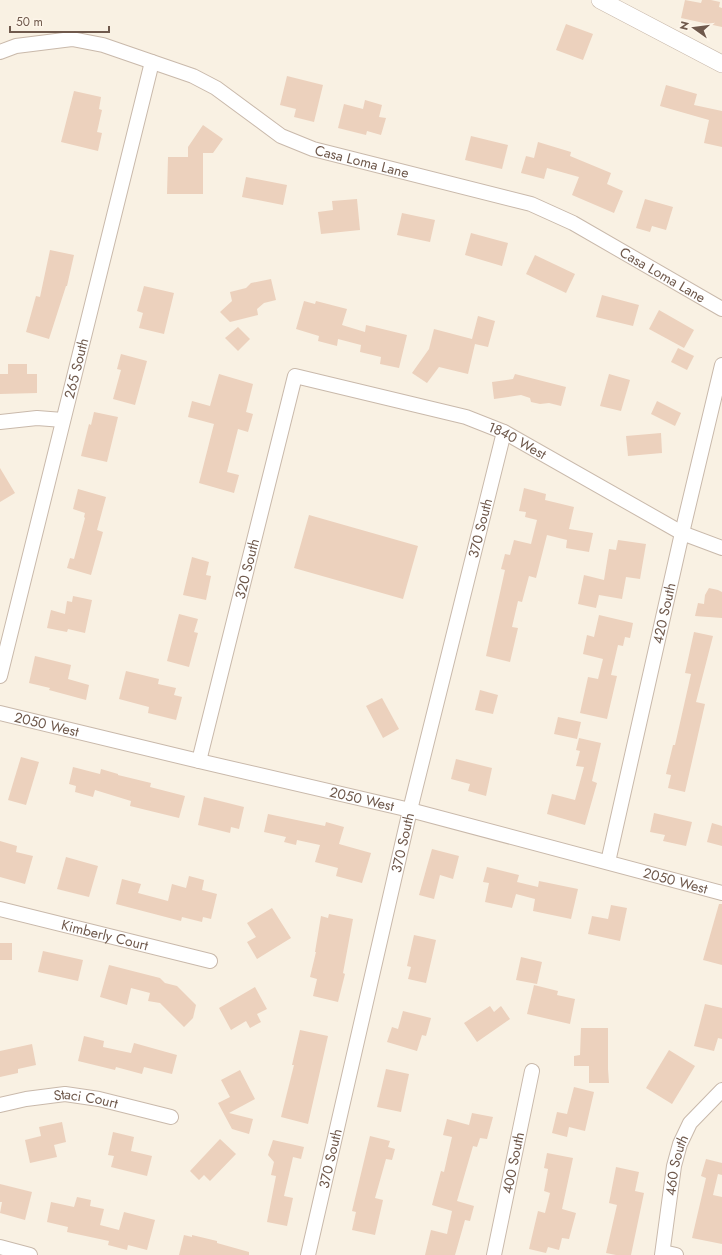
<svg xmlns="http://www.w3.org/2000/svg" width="722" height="1255" viewBox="0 0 722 1255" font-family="Jost,sans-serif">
	<rect width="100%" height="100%" fill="#f9f1e3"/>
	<g fill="#ecd1bd">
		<path d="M685,0L701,3L702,0H711L720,2L719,7L722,8V27L681,18Z"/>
		<path d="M566,24L593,34L583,60L556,50Z"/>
		<path d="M287,76L323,85L314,122L294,117L296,109L280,105Z"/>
		<path d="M666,85L697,94L694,105L722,111V147L704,143L709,120L660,106Z"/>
		<path d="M74,91L101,97L99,109L102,110L97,132L102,133L98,151L61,142Z"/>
		<path d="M365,100L382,105L379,117L386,118L381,135L367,131L366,135L338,128L344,104L363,109Z"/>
		<path d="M203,125L223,139L213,153H203V194H167L168,157H188V147Z"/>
		<path d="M471,136L508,145L502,169L465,160Z"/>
		<path d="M538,142L571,152L570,156L611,173L607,184L623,191L614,213L572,195L579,177L547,168L544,179L521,173L526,156L534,158Z"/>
		<path d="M246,177L287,185L283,205L242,197Z"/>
		<path d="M357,199L360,230L321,234L318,212L333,210L332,201Z"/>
		<path d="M645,199L673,207L666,230L652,226L650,232L636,228Z"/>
		<path d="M402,213L435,220L430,242L397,235Z"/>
		<path d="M471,233L508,243L502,266L465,255Z"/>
		<path d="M50,250L74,255L67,286H66L49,339L26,332L36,296L40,297Z"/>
		<path d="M535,255L575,274L566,293L526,274Z"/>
		<path d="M271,279L276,300L264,303L257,309L258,315L230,322L220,312L232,301L230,292L246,288L251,283Z"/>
		<path d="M144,286L174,293L164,334L139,328L143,313L137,311Z"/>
		<path d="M602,295L639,305L633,326L596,317Z"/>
		<path d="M304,301L315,304L316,301L347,309L342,325L365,332L366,325L407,335L399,368L380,364L381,357L360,352L361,345L338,339L337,346L318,341L319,336L296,329Z"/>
		<path d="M659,310L694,330L684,348L649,329Z"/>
		<path d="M478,316L495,321L488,347L475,344L468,374L439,367L427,383L412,373L429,349L434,329L472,339Z"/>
		<path d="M238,327L250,339L238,351L225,338Z"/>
		<path d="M678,348L694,356L687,370L671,362Z"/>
		<path d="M121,354L147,361L135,405L113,399L121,370L117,369Z"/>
		<path d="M8,364H27V374H37V393L0,394V374H8Z"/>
		<path d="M219,374L253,384L246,412L253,414L248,432L238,429L227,472L239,475L234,493L199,483L214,424L188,417L192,401L210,406Z"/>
		<path d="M515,374L566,387L561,406L549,403L540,404L531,402L530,398L521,395L494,399L492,382L513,379Z"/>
		<path d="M609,374L630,380L621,411L600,406Z"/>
		<path d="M657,401L681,413L675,426L651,414Z"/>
		<path d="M94,412L118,417L107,462L81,456L89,424L91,425Z"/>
		<path d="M661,433L662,453L628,456L626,436Z"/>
		<path d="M0,468L15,493L0,502Z"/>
		<path d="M524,488L546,494L545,500L574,507L569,529L593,533L589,552L566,548L567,540L547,535L536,578L529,576L522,602L518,601L512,627L518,628L510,662L486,656L505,570L501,569L505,554L510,555L514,540L531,544L537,520L525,517L526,512L519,511Z"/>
		<path d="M78,489L106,497L97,530L103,532L91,575L67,568L70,558L74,559L85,518L84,517L85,513L73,509Z"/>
		<path d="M309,515L418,546L403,599L294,568Z"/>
		<path d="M618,540L646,544L640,579L626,577L622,599L599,595L596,608L578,604L584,575L604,580L609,549L616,550Z"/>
		<path d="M192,557L209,562L206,575L211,576L206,600L183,595Z"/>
		<path d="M709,588L718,590L722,592V618L695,616L698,603L704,604L705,595Z"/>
		<path d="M73,596L92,600L85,633L68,629L67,632L47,628L51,610L65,614L67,601L72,602Z"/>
		<path d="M179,614L198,619L194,632L198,633L189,667L167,661Z"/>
		<path d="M599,615L633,623L630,638L625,637L623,646L618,645L611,675L617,676L607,719L580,713L588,677L598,679L603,659L583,654L587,635L594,637Z"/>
		<path d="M694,632L713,636L696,702L705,704L685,792L668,788L671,775L666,774L673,745H675L691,674L685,673Z"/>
		<path d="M35,656L71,665L68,679L89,685L86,700L49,690L50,688L29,683Z"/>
		<path d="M126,671L159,679L158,684L176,688L174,695L182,697L176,720L148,713L149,707L119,699Z"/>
		<path d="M480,690L498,695L493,714L475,710Z"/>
		<path d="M382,698L399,729L383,738L366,706Z"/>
		<path d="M558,717L581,722L577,739L554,734Z"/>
		<path d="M579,738L601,743L592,781L597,783L585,825L547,814L552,794L575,800L584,767L576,766L580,751L576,750Z"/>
		<path d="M21,757L39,762L26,805L8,800Z"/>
		<path d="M456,759L492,768L486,796L468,791L470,784L451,779Z"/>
		<path d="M73,767L100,774L101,769L118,774V775L151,783L150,787L185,796L179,818L130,806L131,801L95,790L93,797L75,792L76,786L69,784Z"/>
		<path d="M204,797L244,807L239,829L231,827L230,833L198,825Z"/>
		<path d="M654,813L692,822L686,846L663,841L665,835L650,832Z"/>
		<path d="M268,814L325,826L326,822L344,827L339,844L371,853L362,883L336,876L338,868L315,862L320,845L297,840L296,845L284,842L286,837L264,832Z"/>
		<path d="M712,823L722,826V846L707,842Z"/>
		<path d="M0,841L17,846L16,852L33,856L25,884L0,877Z"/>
		<path d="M432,849L459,856L453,879L440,875L434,899L419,895Z"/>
		<path d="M66,857L98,866L89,897L57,889Z"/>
		<path d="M487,867L519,875L517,882L538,887L539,881L578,889L571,919L533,911L535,899L516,894L512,908L485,902L489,883L483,882Z"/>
		<path d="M189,876L204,880L202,890L217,894L211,919L203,917L202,922L182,917L181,921L116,904L122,879L141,884L138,893L168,901L172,884L186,888Z"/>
		<path d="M719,904H722V965L703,960Z"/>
		<path d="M611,905L627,908L620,941L588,934L592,916L608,919Z"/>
		<path d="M272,908L291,938L257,959L247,942L256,937L247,923Z"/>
		<path d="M329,914L353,919L343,973L345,974L338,1002L313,996L317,979L310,977L316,952H315L321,916L328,918Z"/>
		<path d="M414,935L436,940L426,983L408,979L411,967L407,966Z"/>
		<rect x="0" y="943" width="12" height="17"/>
		<path d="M43,951L83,960L78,981L38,972Z"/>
		<path d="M521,957L542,962L537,984L516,980Z"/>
		<path d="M109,965L160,978L165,983L177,986L196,1005L193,1018L184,1027L160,1003L148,1001L150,993L131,988L127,1005L100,997Z"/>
		<path d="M534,985L558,991L557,995L575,999L570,1024L527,1014Z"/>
		<path d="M255,987L267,1009L257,1014L261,1022L250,1028L246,1021L231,1030L219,1008Z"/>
		<path d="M705,1004L722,1008V1039L718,1038L714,1051L694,1046Z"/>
		<path d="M490,1006L494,1012L501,1006L510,1019L477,1042L464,1023Z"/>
		<path d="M403,1011L431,1018L426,1036L422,1035L417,1051L387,1042L392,1027L398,1029Z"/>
		<path d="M581,1028H608V1069L609,1083H589V1066H574V1056L580,1055Z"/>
		<path d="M300,1030L328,1036L308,1124L281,1117L294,1065H292Z"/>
		<path d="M84,1036L104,1041L103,1047L131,1053L134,1043L177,1055L172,1074L144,1067L142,1074L116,1067L115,1070L78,1061Z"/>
		<path d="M32,1044L36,1065L18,1069V1073L0,1077V1051Z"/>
		<path d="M669,1050L695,1066L672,1104L646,1088Z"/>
		<path d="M386,1069L409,1074L401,1112L377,1107Z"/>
		<path d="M240,1070L255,1099L229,1113L253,1119L249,1134L232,1129L218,1103L230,1097L221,1080Z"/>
		<path d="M574,1087L594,1092L585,1131L569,1127L567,1137L552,1133L557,1112L567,1114Z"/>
		<path d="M472,1113L493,1117L487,1139L480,1138L477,1147L473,1146L457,1201L474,1206L470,1221L465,1220L455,1255H425L431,1230L447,1234L452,1211L432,1205L441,1171L444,1172L452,1137L443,1135L447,1119L469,1125Z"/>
		<path d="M62,1122L66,1142L54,1145L57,1157L30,1163L25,1140L41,1136L39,1127Z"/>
		<path d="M113,1132L134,1137L131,1151L152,1156L147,1176L111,1167L114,1156L108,1155Z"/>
		<path d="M370,1136L390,1141L388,1147L395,1149L392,1160L386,1159L375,1198L383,1200L375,1235L352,1230L356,1212L352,1211Z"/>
		<path d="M220,1139L236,1154L210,1181L204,1175L199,1180L190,1171Z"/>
		<path d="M273,1140L304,1147L301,1159L293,1157L284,1196L293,1198L287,1226L267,1222L276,1176L271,1175L274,1162L268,1155Z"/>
		<path d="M547,1153L573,1158L562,1209L576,1213L569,1239L562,1238L559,1250L548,1247L546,1253L529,1249L538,1211L545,1213L550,1193L544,1191L548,1169L544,1168Z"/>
		<path d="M706,1159L722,1163V1175L718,1174L713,1195L722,1197V1244L692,1238L706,1178L701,1176Z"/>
		<path d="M616,1167L639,1172L635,1191L644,1193L631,1255H616L606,1253L617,1205L609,1203Z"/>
		<path d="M0,1184L32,1192L25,1220L0,1213L2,1202H0Z"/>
		<path d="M77,1197L91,1200L90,1206L104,1209L100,1225L119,1230L124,1212L155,1220L147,1250L128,1245L127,1250L108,1245L109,1241L67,1232L68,1227L47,1222L51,1202L74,1207Z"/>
		<path d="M184,1235L192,1237V1235L217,1241V1243L249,1252V1255H179Z"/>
	</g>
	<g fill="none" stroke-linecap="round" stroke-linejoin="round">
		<defs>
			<g id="minor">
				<path id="s1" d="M0,52L16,46L72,39L103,45L193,76L216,88L281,136L313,149L531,204L573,223L722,309"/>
				<path d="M0,422L37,418L63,420"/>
				<path id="s2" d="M0,676L152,62"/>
				<path id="s3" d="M0,713L199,761L410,810L722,893"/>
				<path id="s4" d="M199,761L295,376L466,417L504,432L682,533L722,548"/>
				<path id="s5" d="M608,862L682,533L722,365"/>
				<path id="s6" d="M0,909L210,961"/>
				<path id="s7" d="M0,1105L26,1099L65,1094L99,1099L171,1117"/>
				<path d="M0,1247L30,1255"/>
				<path d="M663,1252L676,1255"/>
				<path id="s8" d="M308,1255L410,810L504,432"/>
				<path id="s9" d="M494,1255L532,1071"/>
				<path id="s10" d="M662,1255L674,1166L680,1144L690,1123L722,1090"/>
			</g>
			<path id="tertiary" d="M600,0L722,64"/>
		</defs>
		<use href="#minor" stroke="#c9b9ab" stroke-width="16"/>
		<use href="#tertiary" stroke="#c9b9ab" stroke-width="18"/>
		<use href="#minor" stroke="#fff" stroke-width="14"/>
		<use href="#tertiary" stroke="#fff" stroke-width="17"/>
	</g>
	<g text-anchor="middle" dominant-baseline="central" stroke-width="4" stroke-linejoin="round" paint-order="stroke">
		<g font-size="14" fill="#6f594c" stroke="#fdf5e9">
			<text stroke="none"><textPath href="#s1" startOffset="392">Casa Loma Lane</textPath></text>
			<text stroke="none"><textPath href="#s1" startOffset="716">Casa Loma Lane</textPath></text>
			<text stroke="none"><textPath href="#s2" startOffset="317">265 South</textPath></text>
			<text stroke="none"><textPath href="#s4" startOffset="629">1840 West</textPath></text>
			<text stroke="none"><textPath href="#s8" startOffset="747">370 South</textPath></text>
			<text stroke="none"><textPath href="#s4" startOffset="198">320 South</textPath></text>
			<text stroke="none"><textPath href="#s5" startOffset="255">420 South</textPath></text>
			<text stroke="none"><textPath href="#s3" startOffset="48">2050 West</textPath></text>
			<text stroke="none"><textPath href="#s3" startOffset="372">2050 West</textPath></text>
			<text stroke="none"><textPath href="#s8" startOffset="423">370 South</textPath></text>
			<text stroke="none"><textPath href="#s3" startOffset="696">2050 West</textPath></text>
			<text stroke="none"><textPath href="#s6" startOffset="108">Kimberly Court</textPath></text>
			<text stroke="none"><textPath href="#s7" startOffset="87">Staci Court</textPath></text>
			<text stroke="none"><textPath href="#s8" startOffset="99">370 South</textPath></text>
			<text stroke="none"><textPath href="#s9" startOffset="94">400 South</textPath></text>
			<text stroke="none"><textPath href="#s10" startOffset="91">460 South</textPath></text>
		</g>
	</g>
	<g transform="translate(694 28) rotate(284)" stroke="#fdf5e9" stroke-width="3" paint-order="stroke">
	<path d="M0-3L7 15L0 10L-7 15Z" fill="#6f594c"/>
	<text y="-6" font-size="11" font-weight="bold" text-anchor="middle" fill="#6f594c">N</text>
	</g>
	<path d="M10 26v6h99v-6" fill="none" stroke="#6f594c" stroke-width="2"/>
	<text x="16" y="26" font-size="12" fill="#6f594c" stroke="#fdf5e9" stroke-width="3" paint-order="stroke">50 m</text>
</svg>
